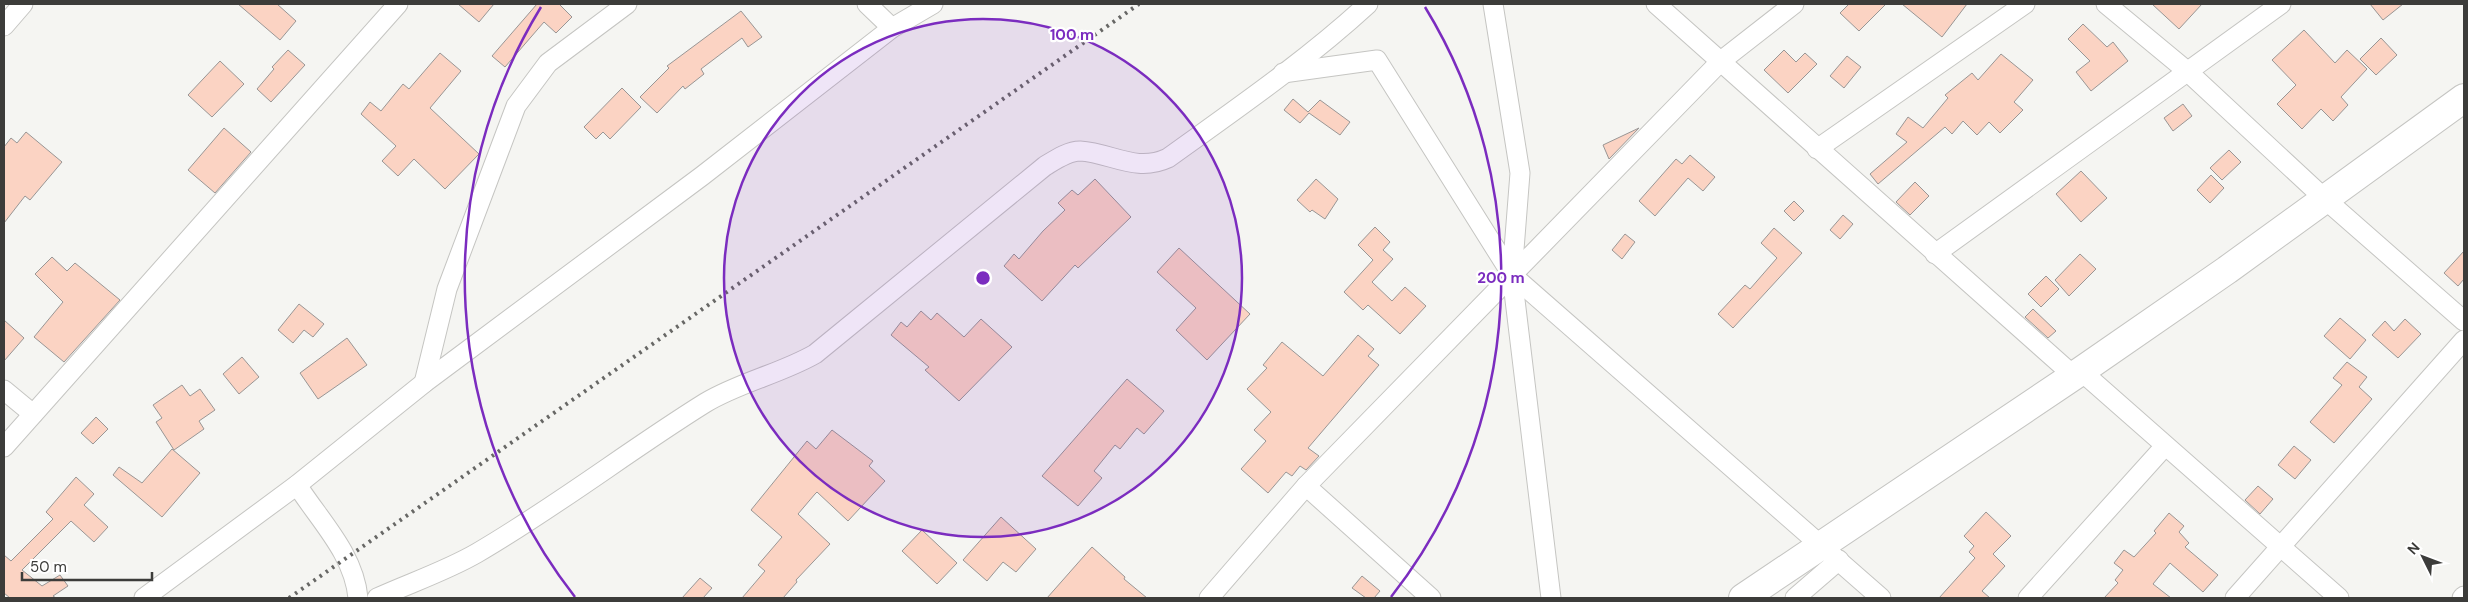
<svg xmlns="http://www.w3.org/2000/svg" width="2468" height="602" viewBox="0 0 2468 602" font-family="'DM Sans',sans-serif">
	<rect width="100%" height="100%" fill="#f5f5f2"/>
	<g fill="#fbd3c3" stroke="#999695">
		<path d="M238,4H277L296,21L280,40Z"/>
		<path d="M458,4H494L479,22Z"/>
		<path d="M537,4H559L572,17L556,33L544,22L505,67L492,56Z"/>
		<path d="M1849,4H1886L1859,31L1840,13Z"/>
		<path d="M1902,4H1967L1942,37Z"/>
		<path d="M2152,4H2202L2179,29Z"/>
		<path d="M2370,4H2403L2383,20Z"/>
		<path d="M741,11L762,37L748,47L742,38L701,69L704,74L685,89L683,86L657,113L640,97L669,68L667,66Z"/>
		<path d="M2083,24L2107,47L2113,42L2128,61L2091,91L2076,72L2090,61L2068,39Z"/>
		<path d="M2304,30L2335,63L2347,50L2367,69L2341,97L2348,105L2333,121L2321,109L2302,129L2277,104L2296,85L2272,60Z"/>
		<path d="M2381,38L2397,55L2376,75L2360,59Z"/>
		<path d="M288,50L305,65L271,102L257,89L274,69L272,67Z"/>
		<path d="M1784,50L1796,62L1805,53L1817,64L1788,93L1764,70Z"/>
		<path d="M440,53L461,71L430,108L479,154L445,189L414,159L398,176L382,161L396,146L361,114L370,102L381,111L403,84L409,89Z"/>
		<path d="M2001,54L2033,80L2014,102L2023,110L2000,133L1989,122L1977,135L1963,121L1952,134L1945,127L1878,184L1870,174L1907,142L1896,134L1908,117L1923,128L1948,98L1945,95L1972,73L1978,80Z"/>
		<path d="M1847,56L1861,67L1844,88L1830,76Z"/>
		<path d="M220,61L244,84L212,117L188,95Z"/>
		<path d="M622,88L641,107L610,139L603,132L596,139L584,127Z"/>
		<path d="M1293,99L1308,112L1320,100L1350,122L1340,135L1309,113L1300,123L1284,110Z"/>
		<path d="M2183,104L2192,116L2173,131L2164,118Z"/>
		<path d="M224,128L251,152L215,193L188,170Z"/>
		<path d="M1639,128L1609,159L1603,145Z"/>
		<path d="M26,132L62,162L30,200L25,196L4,223V147L11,138L17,143Z"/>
		<path d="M2229,150L2241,162L2222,180L2210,168Z"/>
		<path d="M1690,155L1715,177L1703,191L1688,178L1655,216L1639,201L1676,159L1682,164Z"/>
		<path d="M2081,171L2107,198L2081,222L2056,194Z"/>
		<path d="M2211,175L2224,188L2210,203L2197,190Z"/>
		<path d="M1095,179L1131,217L1078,268L1075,265L1042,301L1004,266L1014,254L1019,259L1043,231L1065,210L1058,203L1072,190L1078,195Z"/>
		<path d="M1316,179L1338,199L1325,219L1312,210L1310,212L1297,200Z"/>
		<path d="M1915,182L1929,196L1910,215L1896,202Z"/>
		<path d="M1794,201L1804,211L1794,221L1784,211Z"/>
		<path d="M1843,215L1853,224L1840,239L1830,230Z"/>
		<path d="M1375,227L1390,242L1383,250L1393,259L1372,282L1392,301L1405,287L1426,306L1400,334L1368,305L1363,310L1344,292L1373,260L1358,245Z"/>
		<path d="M1774,228L1802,253L1733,328L1718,314L1745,285L1750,289L1777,258L1761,243Z"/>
		<path d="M1625,234L1635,242L1622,259L1612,250Z"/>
		<path d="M1179,248L1250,314L1207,360L1176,330L1196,308L1157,272Z"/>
		<path d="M2464,251V279L2458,286L2444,273Z"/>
		<path d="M2080,254L2096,269L2069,296L2055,280Z"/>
		<path d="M52,257L67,271L75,263L120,300L64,362L34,337L63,302L35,274Z"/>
		<path d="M2046,276L2059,289L2041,307L2028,294Z"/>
		<path d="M299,304L324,324L313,337L304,330L293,343L278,330Z"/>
		<path d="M2033,309L2056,331L2048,338L2025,317Z"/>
		<path d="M921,311L931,320L937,313L964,337L981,319L1012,347L959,401L925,370L929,367L891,335L901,322L907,327Z"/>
		<path d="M2340,318L2366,340L2350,359L2324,336Z"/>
		<path d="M2405,319L2421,334L2398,358L2372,335L2385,321L2394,331Z"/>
		<path d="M4,320L24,338L4,361Z"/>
		<path d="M1358,335L1374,349L1368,356L1379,365L1308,448L1319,456L1306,470L1300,466L1292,476L1286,472L1268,493L1241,469L1266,441L1254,430L1271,412L1247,389L1267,368L1263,365L1282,342L1323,376Z"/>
		<path d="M347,338L367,365L318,399L300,373Z"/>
		<path d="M242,357L259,377L239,394L223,374Z"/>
		<path d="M2347,362L2367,377L2359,387L2372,399L2334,443L2310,422L2342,385L2333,378Z"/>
		<path d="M1127,379L1164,411L1144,434L1137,428L1120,449L1115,445L1094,471L1102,478L1078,506L1042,476Z"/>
		<path d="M182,385L190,396L200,389L215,410L199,421L204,429L174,450L156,422L162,418L153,405Z"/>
		<path d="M96,417L108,429L93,444L81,433Z"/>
		<path d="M832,430L873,461L869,466L885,481L848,521L817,492L815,494L798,514L830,544L796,580L797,582L783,598H742L765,571L758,565L782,537L751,510L807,441L816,449Z"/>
		<path d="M2294,446L2311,460L2295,479L2278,465Z"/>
		<path d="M172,449L200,473L162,517L113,475L119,467L142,483Z"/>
		<path d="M76,477L94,494L84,505L108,527L94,542L71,521L22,570L42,586L60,575L68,586L53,596L56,598H10L4,593V555L11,561L53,519L46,512Z"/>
		<path d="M2258,486L2273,499L2260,514L2245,500Z"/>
		<path d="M1986,512L2011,536L1993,554L2005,566L1982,591L1990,598H1939L1975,558L1969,552L1974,546L1964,536Z"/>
		<path d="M2169,513L2184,526L2179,532L2189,543L2185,547L2218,575L2203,592L2170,563L2153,584L2171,598H2104L2118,583L2115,580L2123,570L2114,563L2124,550L2134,557L2156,533L2154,531Z"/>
		<path d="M1001,517L1036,549L1016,572L1003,562L987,581L963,560Z"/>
		<path d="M922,530L957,563L937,584L902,551Z"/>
		<path d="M1092,547L1125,577L1124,579L1147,598H1047Z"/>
		<path d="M1362,576L1380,591L1374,598H1366L1352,588Z"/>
		<path d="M700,578L712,588L703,598H682Z"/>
	</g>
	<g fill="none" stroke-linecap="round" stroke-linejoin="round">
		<defs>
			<g id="street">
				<path d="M867,4L892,28"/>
				<path d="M1493,4L1520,173L1512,275L1551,598"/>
				<path d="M1656,4L2074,376"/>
				<path d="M2106,4L2187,71L2326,200L2464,321"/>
				<path d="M4,26L23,4"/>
				<path d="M1283,73L1377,60L1512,275L1881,598"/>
				<path d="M1817,149L2025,4"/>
				<path d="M1935,254L2281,4"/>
				<path d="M2081,371L2339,598"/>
				<path d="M424,383L447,289L516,106L548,63L627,4"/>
				<path d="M4,390L33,414"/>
				<path d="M4,447L398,4"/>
				<path d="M297,485C320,521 354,554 358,598"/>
				<path d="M1306,486L1431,598"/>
				<path d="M144,598L297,485L424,383L702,176L892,28L933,4"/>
				<path d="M377,598C410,583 446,571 477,553C556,507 628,451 705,403C740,382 780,374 815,354L1045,166C1055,160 1068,151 1080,151C1112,153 1136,173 1168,158C1236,109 1306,61 1368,4"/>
				<path d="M1209,598L1306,486L1721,61L1794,4"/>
				<path d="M1795,598L1839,560"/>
				<path d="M2028,598L2165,446"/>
				<path d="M2235,598L2464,340"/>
				<path d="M2462,598L2464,596"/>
			</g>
			<path id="secondary" d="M1743,598L2081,371L2227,270L2464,98"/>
		</defs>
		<use href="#street" stroke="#c5c5c2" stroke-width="21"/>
		<use href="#secondary" stroke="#c5c5c2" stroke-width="30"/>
		<use href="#street" stroke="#fff" stroke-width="19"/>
		<use href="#secondary" stroke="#fff" stroke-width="28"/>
		<path stroke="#676765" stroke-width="4" stroke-dasharray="2.5 5" stroke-linecap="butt" d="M289,598L1139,4"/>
	</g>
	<circle cx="983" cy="278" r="259" fill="#7b2cbf" fill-opacity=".12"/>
	<g fill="none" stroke="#7b2cbf" stroke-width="2.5">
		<circle cx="983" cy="278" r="259"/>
		<path d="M575 597A518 518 0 0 1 541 7M1425 7A518 518 0 0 1 1391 597"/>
	</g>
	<circle cx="983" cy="278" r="8" fill="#7b2cbf" stroke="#fff" stroke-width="2.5"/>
	<g font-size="15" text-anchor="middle" font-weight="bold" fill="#7b2cbf" stroke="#fff" stroke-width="4.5" stroke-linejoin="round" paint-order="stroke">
		<text x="1072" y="40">100 m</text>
		<text x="1501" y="283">200 m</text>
	</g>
	<rect width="2468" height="602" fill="none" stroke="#3c3c3a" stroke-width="10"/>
	<g transform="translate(2423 557) rotate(312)" stroke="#ffffff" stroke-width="4" paint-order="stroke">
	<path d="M0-4L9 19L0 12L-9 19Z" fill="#3c3c3a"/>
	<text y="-8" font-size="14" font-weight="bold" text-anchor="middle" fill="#3c3c3a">N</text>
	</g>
	<path d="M22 572v8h130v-8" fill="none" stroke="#3c3c3a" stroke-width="2.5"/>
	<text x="30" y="572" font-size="15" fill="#3c3c3a" stroke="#ffffff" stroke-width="4" paint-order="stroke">50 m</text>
</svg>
